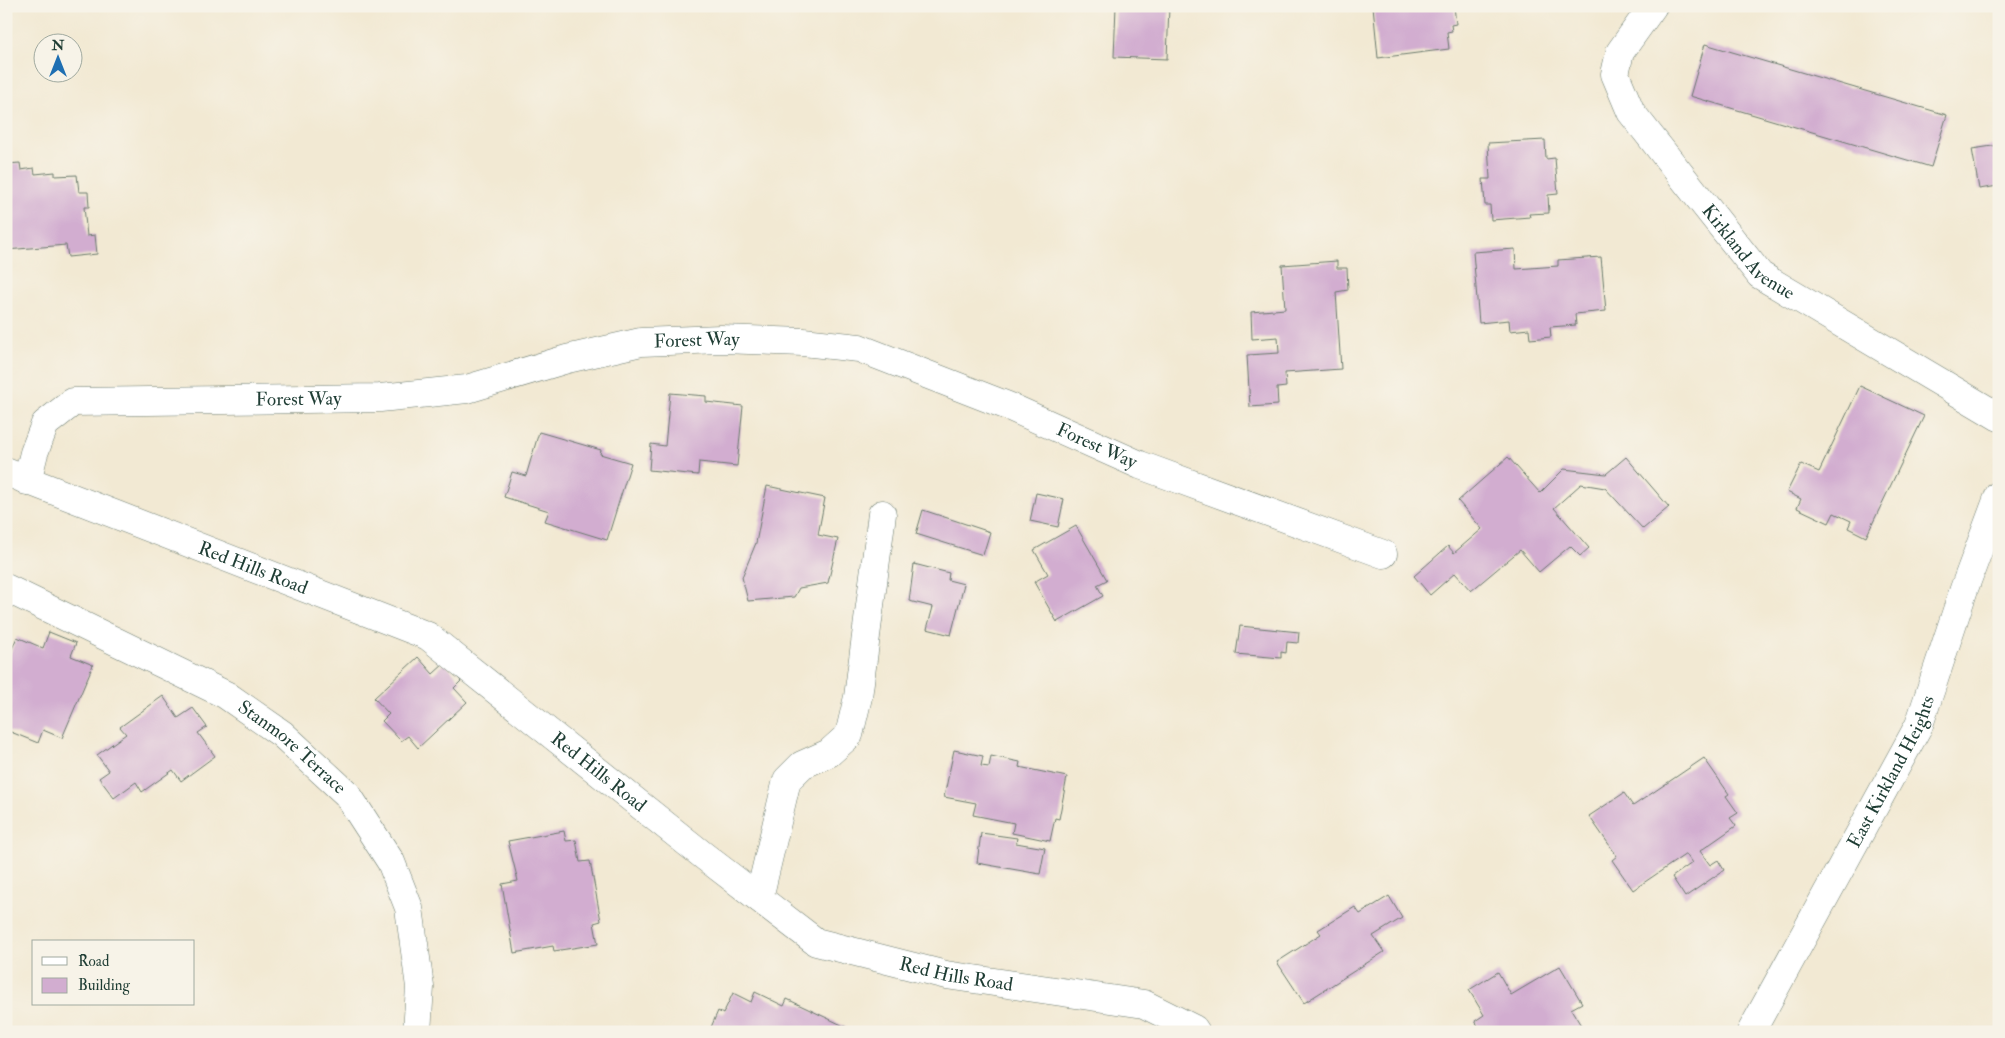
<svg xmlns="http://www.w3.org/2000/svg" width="2005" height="1038" viewBox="0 0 2005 1038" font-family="'IM FELL Double Pica',serif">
	<rect width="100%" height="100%" fill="#f7f3e8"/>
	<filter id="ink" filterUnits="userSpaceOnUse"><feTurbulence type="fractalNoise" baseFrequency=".02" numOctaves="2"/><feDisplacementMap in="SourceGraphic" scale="10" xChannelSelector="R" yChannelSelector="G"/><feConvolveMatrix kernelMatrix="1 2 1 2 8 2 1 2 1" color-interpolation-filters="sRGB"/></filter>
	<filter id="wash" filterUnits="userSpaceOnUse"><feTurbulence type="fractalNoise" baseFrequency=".0096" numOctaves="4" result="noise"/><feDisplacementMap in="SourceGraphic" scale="20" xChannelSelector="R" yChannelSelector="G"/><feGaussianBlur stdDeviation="1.12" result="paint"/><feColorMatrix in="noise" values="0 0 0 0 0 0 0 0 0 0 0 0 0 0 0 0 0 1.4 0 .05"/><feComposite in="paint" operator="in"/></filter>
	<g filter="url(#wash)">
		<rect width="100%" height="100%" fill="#f2e9d3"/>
		<g id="blocks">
			<g fill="#d2add0">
				<path d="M1116,6H1169L1167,59L1114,57Z"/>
				<path d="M1373,6H1454L1456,24L1451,25L1452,31L1447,32L1449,49L1378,58Z"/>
				<path d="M1705,44L1947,115L1931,167L1690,96Z"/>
				<path d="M1545,140L1546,159L1555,158L1558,194L1548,195L1549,213L1529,214L1530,217L1491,220L1490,205H1485L1483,179H1490L1488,143Z"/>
				<path d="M1999,145V174H1996L1998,186L1979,189L1972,149Z"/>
				<path d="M20,163L21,170L34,168L35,174L55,172V176L77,175L79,192H88L89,207H84L87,236L95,235L97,254L68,257L66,245L6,250V164Z"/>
				<path d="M1515,249L1516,269L1558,266V260L1601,257L1606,311L1575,314L1576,325L1550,327L1551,337L1530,339L1529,329L1510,331L1509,320L1479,323L1473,252Z"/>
				<path d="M1337,261V268H1347L1348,290L1336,292L1341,369L1285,373L1286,387L1277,388L1278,405L1250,407L1247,355L1279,353L1278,337L1252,339L1251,312L1285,309L1282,265Z"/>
				<path d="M1860,386L1924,416L1866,537L1848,528L1851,521L1834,513L1829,523L1797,508L1801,499L1787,492L1801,464L1819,472Z"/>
				<path d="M670,393L706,396V402L743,406L737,466L699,462L698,475L649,470L651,444L665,446Z"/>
				<path d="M539,432L601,450L600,454L631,463L607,540L545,521L549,511L504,497L512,472L526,476Z"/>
				<path d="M1508,457L1540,493L1564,469L1606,474L1626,457L1669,507L1643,529L1605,488L1581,484L1554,508L1589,548L1580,556L1570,546L1539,572L1520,550L1471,591L1455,573L1430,595L1414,576L1448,546L1454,553L1482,529L1458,501Z"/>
				<path d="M767,486L825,498L818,535L838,539L828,583L799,588L794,597L748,601L742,577L756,543Z"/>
				<path d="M1036,493L1064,499L1058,527L1030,521Z"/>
				<path d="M923,510L990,532L983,555L916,534Z"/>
				<path d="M1076,526L1107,580L1097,585L1103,596L1057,622L1034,582L1048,574L1034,550Z"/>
				<path d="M914,564L949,573L948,580L964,584L951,635L927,629L933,607L909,601Z"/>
				<path d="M1240,626L1299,632L1298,643L1287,642L1286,653L1281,652V658L1236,654Z"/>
				<path d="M49,632L76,643L71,656L93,665L62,738L43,730L38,743L6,730V663L17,637L43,648Z"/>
				<path d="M418,657L433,674L445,663L461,681L454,688L467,702L418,748L408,736L401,741L382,721L389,714L374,698Z"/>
				<path d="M163,696L178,718L193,708L207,727L198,733L215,756L181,781L173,770L142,792L136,782L114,798L99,778L109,771L97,755L126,734L120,727Z"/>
				<path d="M954,750L983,756L981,766L989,767L991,756L1020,762L1019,767L1067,777L1059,819L1055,818L1050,841L1012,833L1014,823L973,815L976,803L944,797Z"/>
				<path d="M1704,758L1729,794L1726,796L1738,813L1730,818L1736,826L1700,851L1710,865L1718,860L1724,870L1685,897L1672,877L1692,863L1686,854L1633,890L1612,860L1617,856L1589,816L1624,793L1633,806Z"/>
				<path d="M564,831L566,841L576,840L580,862L590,861L601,921L594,923L598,944L554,951L553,946L514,953L502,884L518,881L508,841Z"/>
				<path d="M981,833L1017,838L1016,843L1045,848L1040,874L977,863Z"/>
				<path d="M1389,896L1402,918L1373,936L1384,952L1304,1003L1277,962L1321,934L1318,930L1355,907L1360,914Z"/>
				<path d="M1560,966L1582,1003L1571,1009L1585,1032H1482L1475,1021L1484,1015L1469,990L1498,972L1511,995Z"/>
				<path d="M755,992L784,1006L787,999L846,1027L844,1032H709L718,1011L723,1014L733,993L751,1002Z"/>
			</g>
		</g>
	</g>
	<g filter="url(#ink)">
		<use href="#blocks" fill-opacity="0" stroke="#69796c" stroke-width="1"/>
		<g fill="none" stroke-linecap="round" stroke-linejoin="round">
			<defs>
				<g id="street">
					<path id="s1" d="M1653,6L1620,52L1615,74L1631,112L1760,275L1999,417"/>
					<path id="s2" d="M27,481L34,453L45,424L73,402L380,398L467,389L567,359L641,342L721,339L803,342L859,348L1008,406L1140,465L1383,554"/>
					<path id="s3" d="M6,588L226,695L282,734L347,794L391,862L409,908L420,987L417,1032"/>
					<path d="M759,898L787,780L802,765L829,753L849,735L858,697L882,514"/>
					<path id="s4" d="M1751,1032L1919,725L1964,589L1999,495"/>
				</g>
				<g id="secondary">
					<path id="s5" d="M6,472L428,636L704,856L816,942L946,975L1144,1004L1194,1029L1196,1032"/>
				</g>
			</defs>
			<use href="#street" stroke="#69796c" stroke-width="29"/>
			<use href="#secondary" stroke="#69796c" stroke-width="29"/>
			<use href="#street" stroke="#fff" stroke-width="28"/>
			<use href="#secondary" stroke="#fff" stroke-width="28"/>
		</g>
	</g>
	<g text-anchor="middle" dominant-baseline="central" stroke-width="5" stroke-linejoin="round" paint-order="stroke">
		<g font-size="19" fill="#1f3d34" stroke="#f7f3e8">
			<text stroke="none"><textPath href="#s1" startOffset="304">Kirkland Avenue</textPath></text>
			<text stroke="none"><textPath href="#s2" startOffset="726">Forest Way</textPath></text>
			<text stroke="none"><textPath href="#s2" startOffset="321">Forest Way</textPath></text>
			<text stroke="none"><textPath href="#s2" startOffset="1146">Forest Way</textPath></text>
			<text stroke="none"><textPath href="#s5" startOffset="265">Red Hills Road</textPath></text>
			<text stroke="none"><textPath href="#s3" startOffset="329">Stanmore Terrace</textPath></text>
			<text stroke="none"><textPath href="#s4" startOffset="296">East Kirkland Heights</textPath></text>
			<text stroke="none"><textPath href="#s5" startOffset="671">Red Hills Road</textPath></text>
			<text stroke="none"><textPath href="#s5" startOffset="1091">Red Hills Road</textPath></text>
		</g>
	</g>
	<rect width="2005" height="1038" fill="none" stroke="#f7f3e8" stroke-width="25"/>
	<rect x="32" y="940" width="162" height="65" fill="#f7f3e8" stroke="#a1aaa0"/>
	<rect x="42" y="957" width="25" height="8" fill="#ffffff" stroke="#a1aaa0"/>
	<text x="78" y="966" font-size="15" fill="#1f3d34">Road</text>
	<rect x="42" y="978" width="25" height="15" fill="#d2add0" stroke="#a1aaa0"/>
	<text x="78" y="990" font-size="15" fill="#1f3d34">Building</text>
	<g transform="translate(58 58)"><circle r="24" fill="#f7f3e8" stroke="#a1aaa0"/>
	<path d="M0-4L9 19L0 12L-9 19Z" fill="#1f6fb2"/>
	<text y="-8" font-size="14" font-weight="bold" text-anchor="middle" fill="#1f3d34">N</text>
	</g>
</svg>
